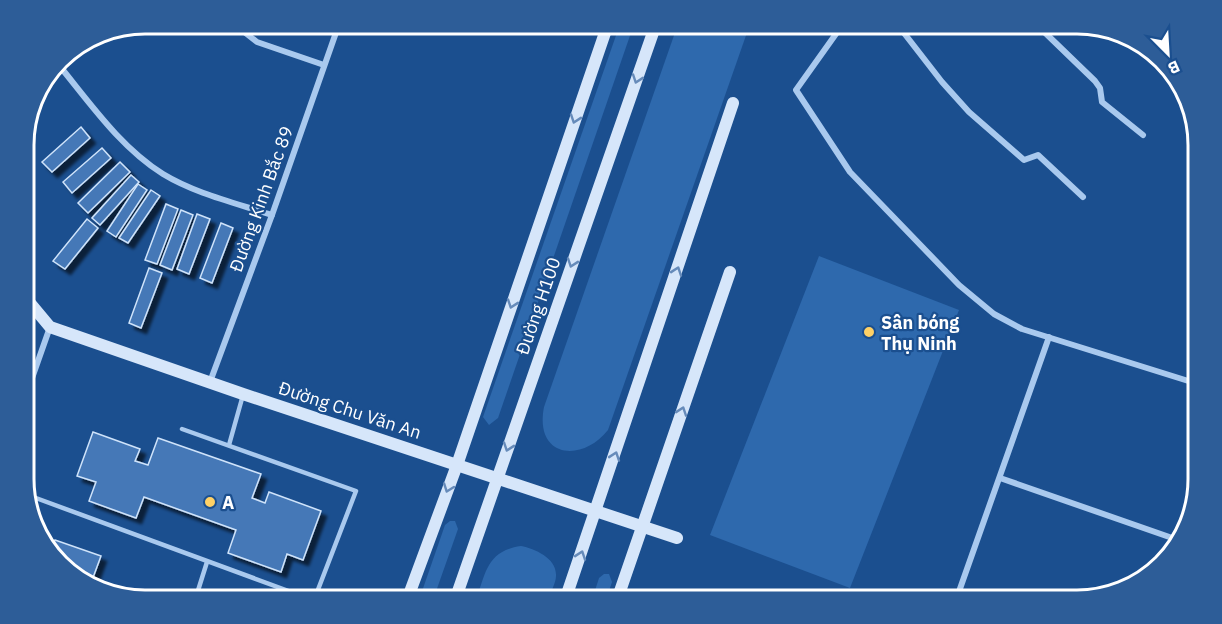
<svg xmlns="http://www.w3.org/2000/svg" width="1222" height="624" viewBox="0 0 1222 624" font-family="'IBM Plex Sans',sans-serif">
	<defs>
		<filter id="shadow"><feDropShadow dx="5.5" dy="5.5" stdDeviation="1.5" flood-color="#0009"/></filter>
	</defs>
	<rect width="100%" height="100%" fill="#1b4f8f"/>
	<g fill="#2e69ad">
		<path d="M620,24H634L498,418L489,425L483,417Z"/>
		<path d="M678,24H750L608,430C582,463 534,458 544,407Z"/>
		<path d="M819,256L959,310L850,588L710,535Z"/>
		<path d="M450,521H455L458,529L433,600H419L445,525Z"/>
		<path d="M521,546C535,549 557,558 556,576C556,583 550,593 548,600H476C486,572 487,551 521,546Z"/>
		<path d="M604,574H609L612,582L606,600H592L599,578Z"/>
	</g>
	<g fill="#4478b7" stroke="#cfe3fa" stroke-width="1.5" filter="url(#shadow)">
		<path d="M81,127L90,138L52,172L42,162Z"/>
		<path d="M102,148L111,158L72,193L63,182Z"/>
		<path d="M120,162L130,172L88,213L78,203Z"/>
		<path d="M131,175L139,182L100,225L92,218Z"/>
		<path d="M138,184L147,190L116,237L107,231Z"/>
		<path d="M151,190L160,196L128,243L119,238Z"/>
		<path d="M166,204L178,209L157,264L145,260Z"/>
		<path d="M181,210L193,215L172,270L160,265Z"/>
		<path d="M197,214L210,219L189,274L177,269Z"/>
		<path d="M87,219L98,228L65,269L53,261Z"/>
		<path d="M221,223L233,228L212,283L200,278Z"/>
		<path d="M149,268L162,273L141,328L129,323Z"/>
		<path d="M93,432L140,449L135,461L148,465L158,438L261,474L252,498L265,503L269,492L321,511L303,560L287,554L281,572L228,553L236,530L144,497L136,518L89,501L96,482L77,476Z"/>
		<path d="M55,540L101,556L91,583L121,594L92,588L50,553Z"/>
	</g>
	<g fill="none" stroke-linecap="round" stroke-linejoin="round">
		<g stroke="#a9c9ee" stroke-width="4.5">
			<path d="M182,429L356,491L314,600"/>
			<path d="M229,445L243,395"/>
			<path d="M25,494L313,600"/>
			<path d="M195,600L207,562"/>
		</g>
		<g stroke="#a9c9ee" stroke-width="6">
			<path d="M234,24L257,42L324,65"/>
			<path d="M843,24L796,90L850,172L959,285L994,314L1022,329L1198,384"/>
			<path d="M897,24L942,82L969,112L1024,160L1038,155L1083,197"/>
			<path d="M1036,24L1095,81L1100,88L1102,102L1143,135"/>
			<path d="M58,64C90,103 120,147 163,174C196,194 236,203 272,215"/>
			<path d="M210,382L272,215L339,24"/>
			<path d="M25,398L50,327"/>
			<path d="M1000,478L1178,540"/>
			<path d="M956,600L1049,337"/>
		</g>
		<g stroke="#d6e6fa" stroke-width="12">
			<path d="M25,297L50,327L243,394L677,538"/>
			<path d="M407,600L457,465L608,24"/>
			<path d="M455,600L656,24"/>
			<path d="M565,600L733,103"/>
			<path d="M617,600L730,272"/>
		</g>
	</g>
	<defs><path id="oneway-chevron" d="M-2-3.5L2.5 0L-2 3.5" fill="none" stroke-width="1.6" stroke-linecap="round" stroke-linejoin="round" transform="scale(1.5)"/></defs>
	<g stroke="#668bba">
		<use href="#oneway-chevron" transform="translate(637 79) rotate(109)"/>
		<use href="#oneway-chevron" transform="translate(575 119) rotate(109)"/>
		<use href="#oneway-chevron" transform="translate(572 263) rotate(109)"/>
		<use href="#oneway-chevron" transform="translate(677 271) rotate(-71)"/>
		<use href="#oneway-chevron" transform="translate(512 304) rotate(109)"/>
		<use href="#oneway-chevron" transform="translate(682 411) rotate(-71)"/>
		<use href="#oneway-chevron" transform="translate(508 447) rotate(109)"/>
		<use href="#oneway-chevron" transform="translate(615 456) rotate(-71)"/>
		<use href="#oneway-chevron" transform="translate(448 488) rotate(110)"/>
		<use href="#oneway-chevron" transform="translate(581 555) rotate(-71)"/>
	</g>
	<g fill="#ffd166" stroke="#1b4f8f" stroke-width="2">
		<circle cx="869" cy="332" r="6"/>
		<circle cx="210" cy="502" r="6"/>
	</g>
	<g text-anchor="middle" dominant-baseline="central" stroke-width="4.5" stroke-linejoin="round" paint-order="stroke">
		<g font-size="18" fill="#fff" stroke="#1b4f8f">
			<text transform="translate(261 199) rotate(-70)">Đường Kinh Bắc 89</text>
			<text transform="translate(538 306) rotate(-71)">Đường H100</text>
			<text transform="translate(350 410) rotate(18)">Đường Chu Văn An</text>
		</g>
		<g font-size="18" font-weight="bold" fill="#fff" stroke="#1b4f8f" text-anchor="start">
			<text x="881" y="322">Sân bóng<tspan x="881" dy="21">Thụ Ninh</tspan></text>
			<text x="222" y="502">A</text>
		</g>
	</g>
	<path d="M0 0H1222V624H0ZM145 34H1077A111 111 0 0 1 1188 145V479A111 111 0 0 1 1077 590H145A111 111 0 0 1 34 479V145A111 111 0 0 1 145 34Z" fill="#2d5d98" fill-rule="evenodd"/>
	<path fill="none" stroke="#fff" stroke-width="3" d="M145 34H1077A111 111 0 0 1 1188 145V479A111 111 0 0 1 1077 590H145A111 111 0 0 1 34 479V145A111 111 0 0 1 145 34Z"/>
	<g transform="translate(1168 54) rotate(156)" stroke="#1b4f8f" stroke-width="4.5" paint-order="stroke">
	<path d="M0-4.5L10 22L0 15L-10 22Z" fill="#ffffff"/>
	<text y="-9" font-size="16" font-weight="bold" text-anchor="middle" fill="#ffffff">B</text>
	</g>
</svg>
